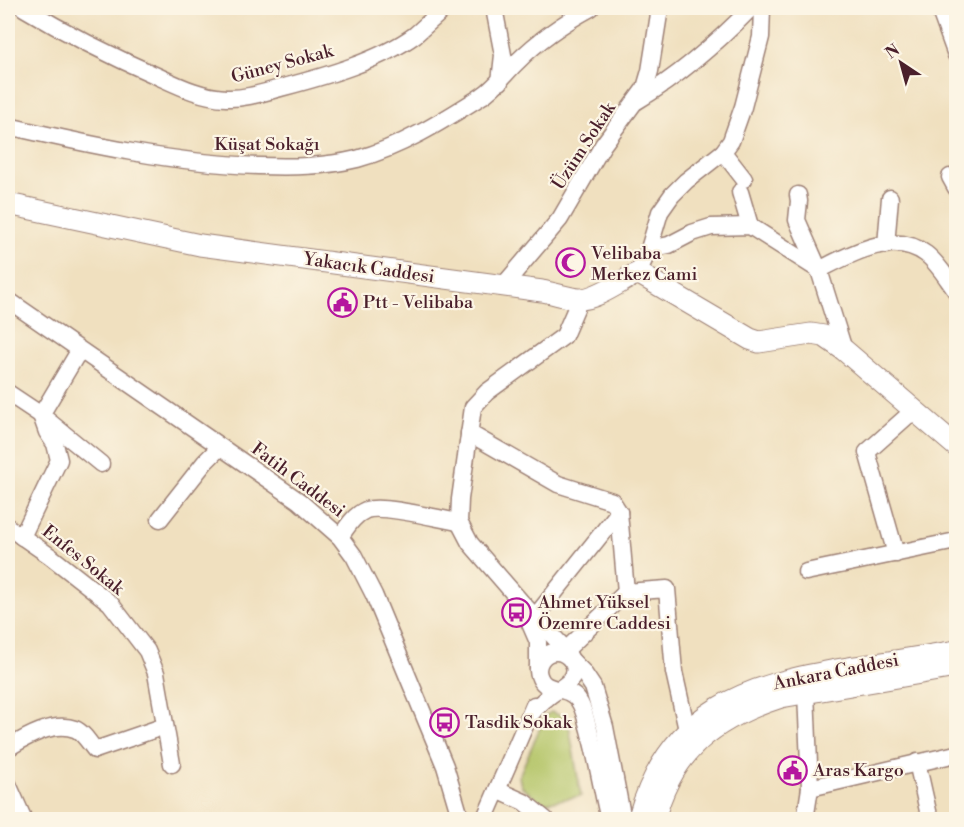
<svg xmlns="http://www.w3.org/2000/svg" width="964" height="827" viewBox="0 0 964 827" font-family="'Libre Bodoni',serif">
	<rect width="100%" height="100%" fill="#fcf5e5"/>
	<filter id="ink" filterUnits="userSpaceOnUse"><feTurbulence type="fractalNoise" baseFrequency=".0167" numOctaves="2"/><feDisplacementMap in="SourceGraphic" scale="12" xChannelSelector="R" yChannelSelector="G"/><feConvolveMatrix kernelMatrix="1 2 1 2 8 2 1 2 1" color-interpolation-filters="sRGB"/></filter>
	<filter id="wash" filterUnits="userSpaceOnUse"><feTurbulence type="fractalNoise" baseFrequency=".008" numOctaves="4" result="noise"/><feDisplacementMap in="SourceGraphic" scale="24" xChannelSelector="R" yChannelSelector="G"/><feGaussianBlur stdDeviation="1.35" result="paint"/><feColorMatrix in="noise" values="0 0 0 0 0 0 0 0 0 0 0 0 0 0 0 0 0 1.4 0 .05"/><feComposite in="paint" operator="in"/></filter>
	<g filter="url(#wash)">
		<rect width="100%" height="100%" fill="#f0e0bf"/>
		<path fill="#b4c568" stroke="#7f724a" stroke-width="1.5" d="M551,712L562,716L569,726L581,796L543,803L521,786L519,776L545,716Z"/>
	</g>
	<g filter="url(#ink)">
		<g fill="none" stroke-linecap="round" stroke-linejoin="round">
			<defs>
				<g id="minor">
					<path d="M24,8C67,34 111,56 157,76C179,86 201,97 226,98C246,99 265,92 284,87C326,76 379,61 415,35C425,26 435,17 445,8"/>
					<path d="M494,8L503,55L500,82"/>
					<path d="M939,8L956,55"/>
					<path d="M637,101C679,76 717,43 751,8"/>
					<path d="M8,126C90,145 173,163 258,166C291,167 324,167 357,159C402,147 444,120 482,96C497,86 505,73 518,61C539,40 565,22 591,8"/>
					<path d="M723,152L744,179"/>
					<path d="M950,177L956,188"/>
					<path d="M740,192L750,226"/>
					<path d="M798,195L799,201L797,220L819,270C849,255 893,229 926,254C938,263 947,279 956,291"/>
					<path d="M886,245L890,198"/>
					<path d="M649,249L669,245L692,233L711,227L750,226L819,270L844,350"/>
					<path d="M638,273L649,249L660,212L672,195L686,181L723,152L731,141L743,107L761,37L762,8"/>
					<path d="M503,286L560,219L603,145L645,88L650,71L660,8"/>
					<path d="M580,299L564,336L487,392L473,407L460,499L459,522L470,543L522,603L566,650L571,660L583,672L593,687L605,727L623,820"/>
					<path d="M8,300L299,501L340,537L354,556L374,595L445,766L461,820"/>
					<path d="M8,393L41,415L101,464"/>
					<path d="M469,433L558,484L612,501L619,512L535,617"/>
					<path d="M619,512L626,592"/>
					<path d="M160,519L205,462L220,447"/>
					<path d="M8,527L50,556L110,603L147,651L156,673L172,764"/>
					<path d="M22,537L59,460L55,444L47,432L41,415L79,351"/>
					<path d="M340,537C347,527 354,515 366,510C382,504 439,519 459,522"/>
					<path d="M896,554L867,452L913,411"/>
					<path d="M806,572L956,541"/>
					<path d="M525,612L538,642V667"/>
					<path d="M566,650L626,592L667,589L674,672L687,730"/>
					<path d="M531,714C536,708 541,702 547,698C558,688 583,680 572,661C568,656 563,652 556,652C543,652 534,666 540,678C546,693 567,685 578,700C584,708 586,720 589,730C597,759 602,790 609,820"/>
					<path d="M8,748C26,737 53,721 75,729C83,732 90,744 95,750L165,726"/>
					<path d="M917,762L930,820"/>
					<path d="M8,784L24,820"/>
					<path d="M810,788L956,754"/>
					<path d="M497,790L524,802L546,820"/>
					<path d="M484,820L534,705"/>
					<path d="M805,820L810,788L806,692"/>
				</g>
				<g id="major">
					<path d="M8,204L200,245L542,291C554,293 567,298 579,299C596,300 622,280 638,273L750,339L759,342L811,334L824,336L844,350L956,446"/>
					<path d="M638,820C669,710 745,685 848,668C884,663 920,657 956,651"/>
					<path d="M654,820C672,750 715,718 781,697L956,667"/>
				</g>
			</defs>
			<use href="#minor" stroke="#9d8075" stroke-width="19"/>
			<use href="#major" stroke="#9d8075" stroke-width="23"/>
			<use href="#minor" stroke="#fff" stroke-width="16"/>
			<use href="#major" stroke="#fff" stroke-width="21"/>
		</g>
	</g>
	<defs>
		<symbol id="mosque-ring" viewBox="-11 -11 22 22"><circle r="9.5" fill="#fcf5e5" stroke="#b5179e" stroke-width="1.5"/><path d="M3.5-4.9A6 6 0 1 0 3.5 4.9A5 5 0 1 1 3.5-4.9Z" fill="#b5179e"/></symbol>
		<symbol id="civic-ring" viewBox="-11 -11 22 22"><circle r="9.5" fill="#fcf5e5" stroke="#b5179e" stroke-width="1.5"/><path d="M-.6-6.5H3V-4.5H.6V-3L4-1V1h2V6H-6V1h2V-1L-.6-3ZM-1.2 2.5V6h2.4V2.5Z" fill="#b5179e"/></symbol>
		<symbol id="bus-ring" viewBox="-11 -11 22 22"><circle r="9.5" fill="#fcf5e5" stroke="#b5179e" stroke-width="1.5"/><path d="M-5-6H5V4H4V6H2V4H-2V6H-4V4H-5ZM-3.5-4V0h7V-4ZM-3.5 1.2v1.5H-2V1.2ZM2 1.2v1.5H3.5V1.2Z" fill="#b5179e"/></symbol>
	</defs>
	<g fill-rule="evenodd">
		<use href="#mosque-ring" x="554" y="246" width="33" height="33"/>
		<use href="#civic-ring" x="326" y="286" width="33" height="33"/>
		<use href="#bus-ring" x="500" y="596" width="33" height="33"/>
		<use href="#bus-ring" x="428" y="706" width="33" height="33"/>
		<use href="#civic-ring" x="776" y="754" width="33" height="33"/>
	</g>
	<g text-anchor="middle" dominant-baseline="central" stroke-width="4.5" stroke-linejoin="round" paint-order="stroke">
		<g font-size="18" fill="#4a1f2b" stroke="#fcf5e5">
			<text transform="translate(282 64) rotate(-15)">Güney Sokak</text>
			<text x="267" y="144">Küşat Sokağı</text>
			<text transform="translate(584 146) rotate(-57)">Üzüm Sokak</text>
			<text transform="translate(369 268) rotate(8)">Yakacık Caddesi</text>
			<text transform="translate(298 480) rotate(37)">Fatih Caddesi</text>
			<text transform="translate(83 560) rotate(39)">Enfes Sokak</text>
			<text transform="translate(836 672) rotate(-11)">Ankara Caddesi</text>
		</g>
		<g font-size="18" fill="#4a1f2b" stroke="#fcf5e5" text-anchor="start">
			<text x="591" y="253">Velibaba<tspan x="591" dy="21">Merkez Cami</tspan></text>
			<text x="363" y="302">Ptt - Velibaba</text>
			<text x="538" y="602">Ahmet Yüksel<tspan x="538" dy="21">Özemre Caddesi</tspan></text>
			<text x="465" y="722">Tasdi̇k Sokak</text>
			<text x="813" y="770">Aras Kargo</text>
		</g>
	</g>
	<rect width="964" height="827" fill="none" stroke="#fcf5e5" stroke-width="30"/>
	<g transform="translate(901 63) rotate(324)" stroke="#fcf5e5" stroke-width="4.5" paint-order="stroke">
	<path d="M0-4.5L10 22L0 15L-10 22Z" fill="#4a1f2b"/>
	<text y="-9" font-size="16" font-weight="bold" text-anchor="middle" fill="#4a1f2b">N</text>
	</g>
</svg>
